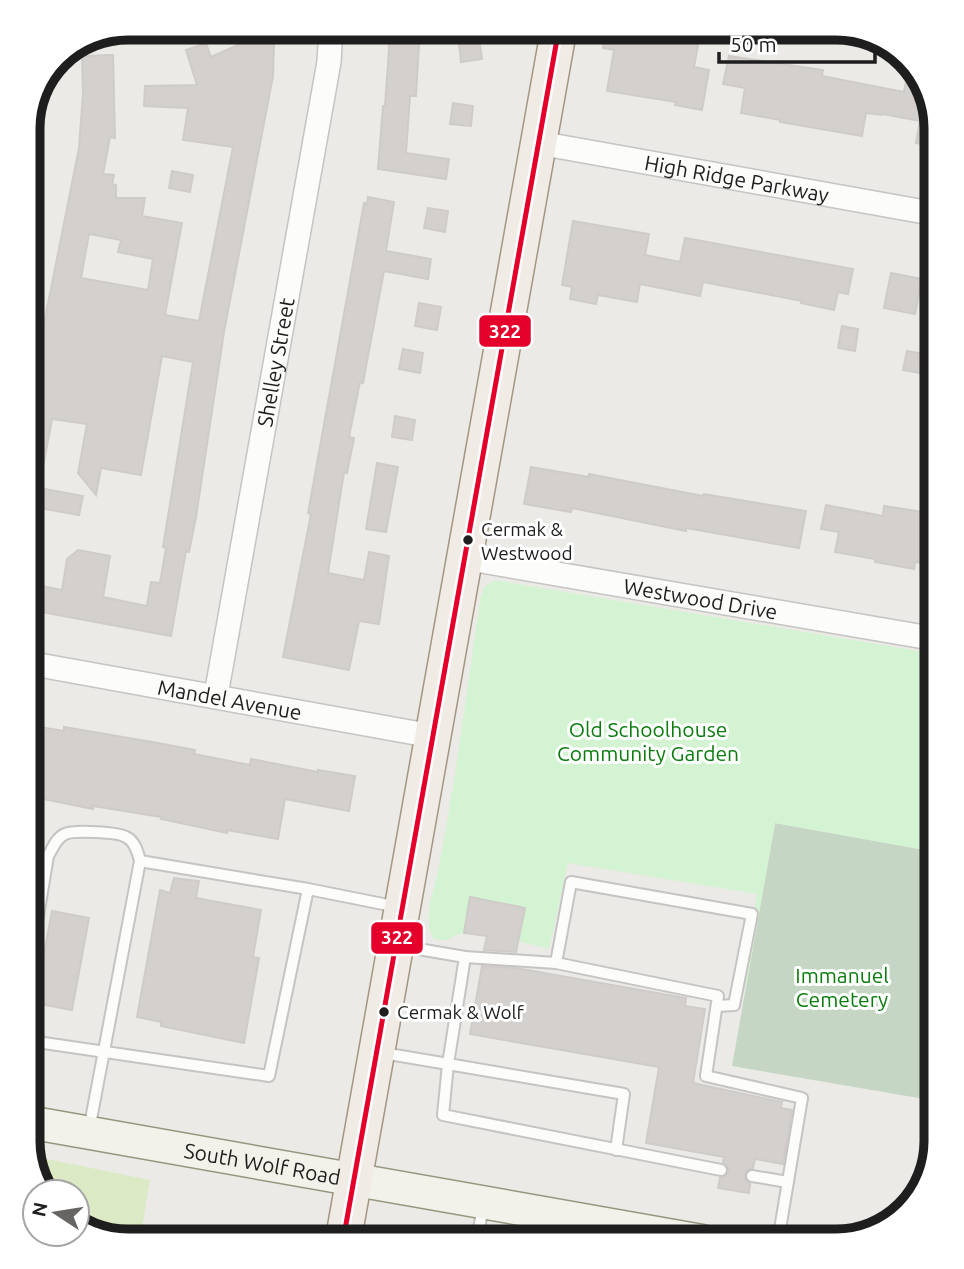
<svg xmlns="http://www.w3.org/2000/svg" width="964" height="1269" viewBox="0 0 964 1269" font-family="Ubuntu,sans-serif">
	<rect width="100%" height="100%" fill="#eceae7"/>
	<path fill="#dbeac5" d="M33,1156L150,1180L140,1241H122L78,1227L77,1192H44Z"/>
	<path fill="#c5d7c4" d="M775,823L936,852V1101L732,1066Z"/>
	<path fill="#d4f3d2" d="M495,580L936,654V852L775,823L746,987L743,988L757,894L568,863L549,949C531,944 477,931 461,934C448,936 449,943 434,939C421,921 435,887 439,866C456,778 467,689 480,600L484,587Z"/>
	<g fill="#d3d0ce" stroke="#cfcbc8" stroke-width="2" fill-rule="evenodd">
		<path d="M387,28H420L416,96H410L406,153L449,159L446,179L378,169L383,106H385L389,49Z"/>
		<path d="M607,28H627L626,32L666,39L668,28L700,34L694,67L709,70L702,110L675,105L676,102L607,91L614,50L603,48Z"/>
		<path d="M479,39L482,59L461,62L459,42Z"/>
		<path d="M247,41L274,42L273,76L224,332L196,517L189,552L186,551L171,636L36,611L41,586L62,590L67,559L78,550L110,556L103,597L147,606L151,582L160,583L166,548L163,547L193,362L162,356L141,475L101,468L96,495L78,473L87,424L52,419L39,488L83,496L79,515L28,506V404L79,148L83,93L82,56L113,55L115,138L110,137L103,174L114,175L112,184L116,185V198H145L142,216L182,223L165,315L199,321L233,147L183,140L188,108L144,106L145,86L197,85L186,50L206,43L211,57ZM89,234L121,240L118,252L153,259L148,290L81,278Z"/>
		<path d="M729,56L823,70L822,76L904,92L909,64L919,73L936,129V147L916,143L920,121L883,114L882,115L866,113L862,136L780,122V120L741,113L745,88L723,84Z"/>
		<path d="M453,103L473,106L471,126L450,124Z"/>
		<path d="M172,171L193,175L190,192L169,188Z"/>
		<path d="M368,197L394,202L386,251L431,259L428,279L384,271L363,383L360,382L349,437L354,438L347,473L344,472L328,573L364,580L369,552L389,556L379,624L359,621L349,670L283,657L311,514L308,513L364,203L367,204Z"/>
		<path d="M428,208L448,211L445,232L424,228Z"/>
		<path d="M573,221L649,234L645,255L680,262L685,238L853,269L848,294L838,292L834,310L801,303L802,301L703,282L700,296L640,284L637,302L598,295L596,304L570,299L572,287L562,285Z"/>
		<path d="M891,273L922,279L915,314L884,308Z"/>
		<path d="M419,303L441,307L437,330L415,326Z"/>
		<path d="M842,326L858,329L855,351L838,348Z"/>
		<path d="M403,349L423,353L420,373L399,369Z"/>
		<path d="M907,351L930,355L926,374L903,370Z"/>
		<path d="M395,416L415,420L412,440L392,437Z"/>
		<path d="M377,463L398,467L386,532L366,529Z"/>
		<path d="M531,467L589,477V474L703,496L704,494L806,511L799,548L686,528V531L572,508L571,512L524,504Z"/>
		<path d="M826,505L883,516L884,506L936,514V565L915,562L914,569L875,562V559L835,552L839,532L821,529Z"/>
		<path d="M28,725L64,731V727L158,743L195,750L194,754L250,765L251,759L318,772V770L355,776L349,811L285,799L278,839L227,830V833L161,819V817L93,806V809L28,796Z"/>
		<path d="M174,878L199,881L196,898L261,910L253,957L259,958L244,1043L161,1026V1022L137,1017L160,890L170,893Z"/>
		<path d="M470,897L525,908L516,952L484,950L487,936L464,933Z"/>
		<path d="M52,911L89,918L72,1010L35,1003Z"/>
		<path d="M482,966L516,968L686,998L685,1006L705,1009L693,1083L782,1102L781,1108L792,1110L783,1164L755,1159L753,1168L749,1169L744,1174L745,1179L750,1184L749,1193L718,1188L720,1178L726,1176L729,1171L727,1165L723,1162L724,1157L646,1143L659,1067L470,1034Z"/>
	</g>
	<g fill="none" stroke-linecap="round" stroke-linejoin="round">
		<defs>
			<g id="service">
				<path d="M308,889L398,907"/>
				<path d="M465,957L556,963L718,996L706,1076L802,1098L778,1241"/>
				<path d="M556,963L571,882L752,914L734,1005L717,1006"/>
				<path d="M28,976L48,856C53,848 56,838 65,834C73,830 118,832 126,837C135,841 138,853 140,861L89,1130"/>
				<path d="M28,1036L44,1043L269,1076L308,889L140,861"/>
				<path d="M383,1053L448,1064L465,957L401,946"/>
				<path d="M616,1150L624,1094L448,1064L443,1115L721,1170"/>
				<path d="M752,1176L788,1182"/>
				<path d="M477,1241L483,1206"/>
			</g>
			<g id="minor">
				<path id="s1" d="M539,143L936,214"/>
				<path id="s2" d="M464,558L936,639"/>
				<path id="s3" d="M28,663L432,736"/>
				<path id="s4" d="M216,695L329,62L331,28"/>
			</g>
			<g id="secondary">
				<path id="s5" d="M28,1122L702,1241"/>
			</g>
			<path id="primary" d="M343,1241L559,28"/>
		</defs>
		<use href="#service" stroke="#c5c4c3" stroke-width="14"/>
		<use href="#minor" stroke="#c5c4c3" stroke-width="26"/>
		<use href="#secondary" stroke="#96967e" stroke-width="35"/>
		<use href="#primary" stroke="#a39683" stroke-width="38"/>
		<use href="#service" stroke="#fcfcfb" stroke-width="10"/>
		<use href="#minor" stroke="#fcfcfb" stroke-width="23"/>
		<use href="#secondary" stroke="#f3f2ea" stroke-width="32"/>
		<use href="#primary" stroke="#f0ebe4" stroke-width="35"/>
		<defs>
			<path id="bus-1" d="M343,1241L559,28"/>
		</defs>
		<use href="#bus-1" stroke="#fff" stroke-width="10"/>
		<use href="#bus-1" stroke="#e4002b" stroke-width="5"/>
	</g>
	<g fill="#1e1e1e" stroke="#fff" stroke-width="2.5">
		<circle cx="468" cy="540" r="6"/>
		<circle cx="384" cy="1012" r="6"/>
	</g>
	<g text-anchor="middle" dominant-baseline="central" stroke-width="6" stroke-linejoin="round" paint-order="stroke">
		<g font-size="19" fill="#1e1e1e" stroke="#fff" text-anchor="start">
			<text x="481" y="529">Cermak &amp;<tspan x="481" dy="24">Westwood</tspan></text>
			<text x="397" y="1012">Cermak &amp; Wolf</text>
		</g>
		<g font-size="21" fill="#1e1e1e" stroke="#fff">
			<text stroke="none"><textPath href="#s1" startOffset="201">High Ridge Parkway</textPath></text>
			<text stroke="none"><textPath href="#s4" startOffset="338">Shelley Street</textPath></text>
			<text stroke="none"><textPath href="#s2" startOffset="240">Westwood Drive</textPath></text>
			<text stroke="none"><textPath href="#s3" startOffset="205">Mandel Avenue</textPath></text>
			<text stroke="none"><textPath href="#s5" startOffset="238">South Wolf Road</textPath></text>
		</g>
		<g font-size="21" fill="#0b7d0d" stroke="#fff">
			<text x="648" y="729">Old Schoolhouse<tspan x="648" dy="24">Community Garden</tspan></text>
			<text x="842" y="975">Immanuel<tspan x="842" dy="24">Cemetery</tspan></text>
		</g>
	</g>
	<path d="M0 0H964V1269H0ZM128 40H836A88 88 0 0 1 924 128V1141A88 88 0 0 1 836 1229H128A88 88 0 0 1 40 1141V128A88 88 0 0 1 128 40Z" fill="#fff" fill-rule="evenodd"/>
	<path fill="none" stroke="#1e1e1e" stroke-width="9" d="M128 40H836A88 88 0 0 1 924 128V1141A88 88 0 0 1 836 1229H128A88 88 0 0 1 40 1141V128A88 88 0 0 1 128 40Z"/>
	<g stroke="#fff" stroke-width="2.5">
		<rect x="478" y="314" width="54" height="34" rx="7" fill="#e4002b"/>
		<rect x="370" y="921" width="54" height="34" rx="7" fill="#e4002b"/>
	</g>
	<g font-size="19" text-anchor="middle" font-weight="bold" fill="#fff">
		<text x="505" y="338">322</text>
		<text x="397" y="944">322</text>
	</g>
	<g transform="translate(56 1213) rotate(282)"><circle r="33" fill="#ffffff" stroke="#a5a5a5" stroke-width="2"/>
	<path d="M0-5L12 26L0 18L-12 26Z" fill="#666564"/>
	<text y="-10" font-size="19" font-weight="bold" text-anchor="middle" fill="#1e1e1e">N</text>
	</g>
	<path d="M719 52v10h156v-10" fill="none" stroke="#1e1e1e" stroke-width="3.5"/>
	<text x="730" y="52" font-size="21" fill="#1e1e1e" stroke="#ffffff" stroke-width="5" paint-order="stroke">50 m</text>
</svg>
